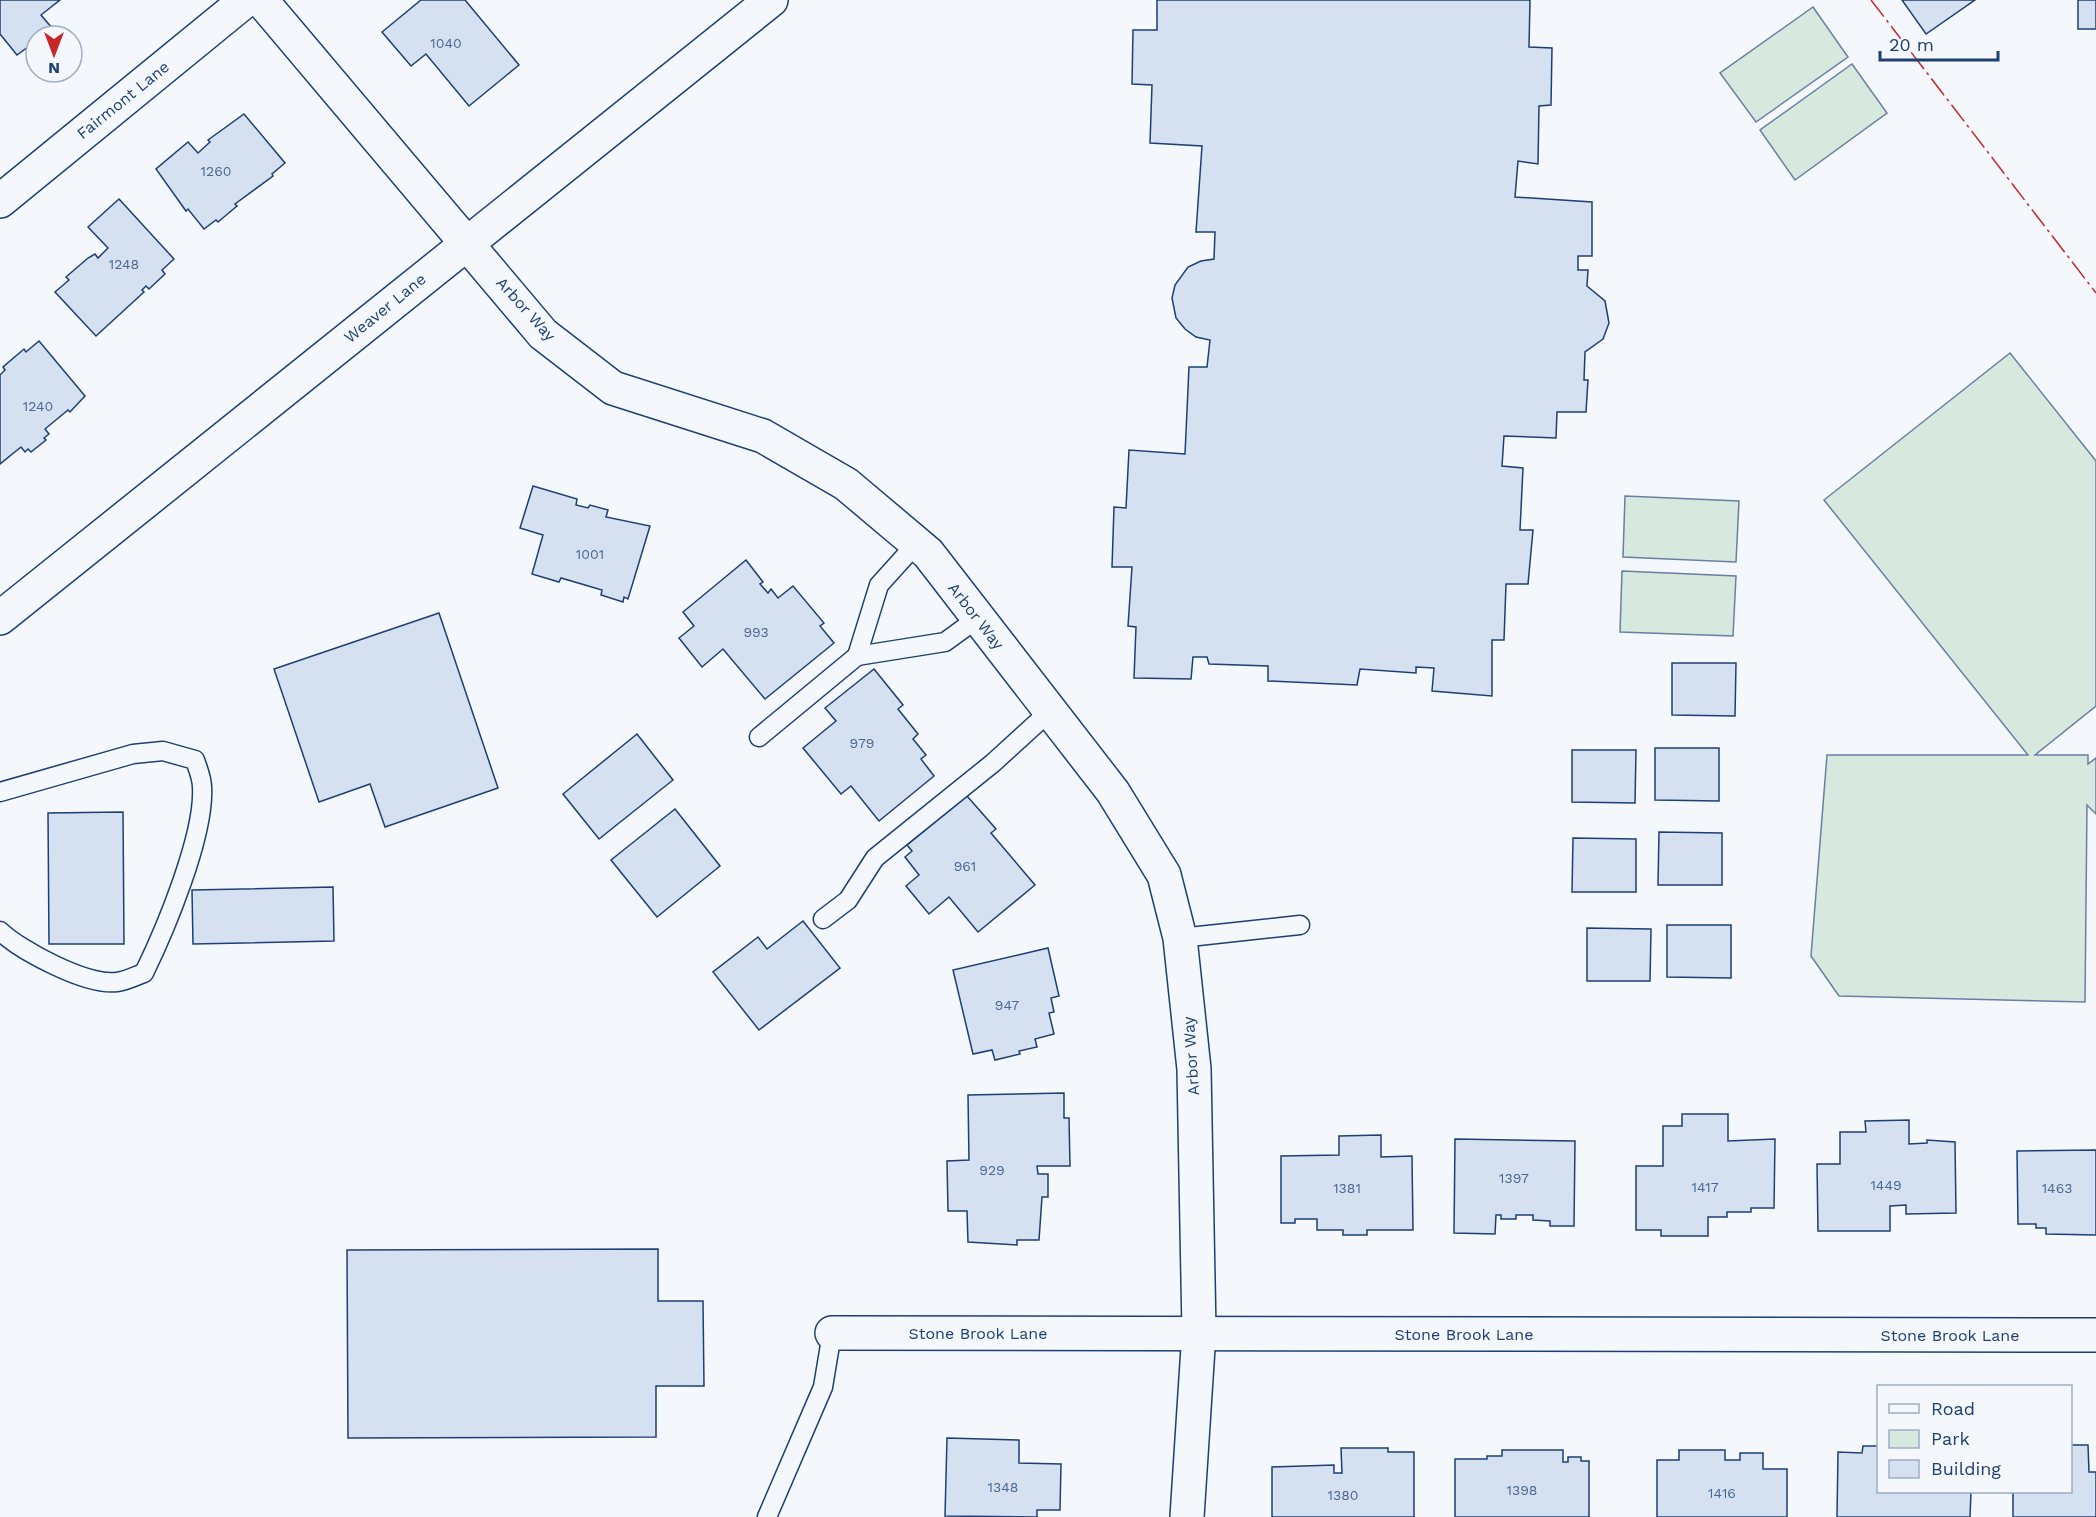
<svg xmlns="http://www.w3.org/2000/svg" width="2096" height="1517" viewBox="0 0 2096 1517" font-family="'Work Sans',sans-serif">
	<rect width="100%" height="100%" fill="#f4f7fb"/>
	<g fill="#d7e8df" stroke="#687fa3" stroke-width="1.5">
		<path d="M1813,7L1848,57L1756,122L1720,73Z"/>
		<path d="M1852,64L1887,113L1795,180L1760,130Z"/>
		<path d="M2010,353L2096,461V706L2035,755H2088V764L2096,758V814L2087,805L2085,1002L1839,996L1811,956L1827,755H2028L1824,500Z"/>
		<path d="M1625,496L1739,501L1736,562L1623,557Z"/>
		<path d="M1622,571L1736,576L1733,636L1620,632Z"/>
	</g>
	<g fill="#d5e0f0" stroke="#1d3f73" stroke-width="1.5">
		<path d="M0,0H60L41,15L52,28L42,36H36V41L17,55L0,34Z"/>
		<path d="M421,0H465L519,65L469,106L426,54L411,66L382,32Z"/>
		<path d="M1157,0H1530L1529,47L1552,48L1551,105L1539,106L1538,164L1518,161L1515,197L1592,202V256H1578V270H1588L1587,286L1605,301L1609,323L1603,339L1585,352L1584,380H1588L1586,412H1557L1556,438L1504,436L1502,466L1523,468L1520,530H1533L1528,584H1506L1504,640H1492V696L1432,691L1434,668L1416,667V673L1360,669L1357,685L1268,681V666L1209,664L1207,657H1193L1191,679L1134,678L1136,627L1128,626L1132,567H1112L1114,507L1126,508L1129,450L1185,454L1189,367H1207L1210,340L1196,337L1185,329L1176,318L1172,298L1175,285L1188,267L1201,261L1214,259L1215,232H1196L1202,146L1150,143L1152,85L1132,84L1133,30H1157Z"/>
		<path d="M1902,0H1975L1926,34Z"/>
		<rect x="2078" y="0" width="18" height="29"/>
		<path d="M244,114L285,163L272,174L273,176L235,204L237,206L218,222L216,220L204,229L188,209L186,211L156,169L188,142L198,153L210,142L208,140Z"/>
		<path d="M119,199L174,259L162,270L165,274L149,289L146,286L142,290L144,292L96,336L55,292L69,280L66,277L88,258L95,254L98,258L108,248L88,227Z"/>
		<path d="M39,341L85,396L70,412L68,410L45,429L49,434L44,438L46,440L31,452L28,449L25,452L21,447L0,464V375L5,370L3,367L24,349L26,352Z"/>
		<path d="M533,486L577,499L576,505L588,508L590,505L608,510L606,517L650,526L628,599L624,597L623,602L601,595L602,590L561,578L559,582L532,574L543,535L520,528Z"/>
		<path d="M746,560L763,582L760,584L768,593L771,589L778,598L793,586L824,623L820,626L834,643L765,699L723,649L702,667L679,638L694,626L683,612Z"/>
		<path d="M439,613L498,788L385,827L370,784L319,802L274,669Z"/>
		<path d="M1672,663H1736L1735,716L1672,715Z"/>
		<path d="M874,669L903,705L898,709L918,734L913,739L926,755L921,759L934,776L879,821L851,786L841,794L803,748L836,721L825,708Z"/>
		<path d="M637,734L673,780L599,839L563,794Z"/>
		<path d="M1655,748H1719V801L1655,800Z"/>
		<path d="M1572,750H1636L1635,803L1572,802Z"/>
		<path d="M967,796L996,829L991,833L1035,885L978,932L949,897L929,914L906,886L919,875L905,857L912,851L907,845Z"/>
		<path d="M675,809L720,866L657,917L611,860Z"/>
		<path d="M123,812L124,944H49L48,813Z"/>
		<path d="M1659,832L1722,833V885H1658Z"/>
		<path d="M1573,838L1636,839V892H1572Z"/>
		<path d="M333,887L334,941L193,944L192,890Z"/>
		<path d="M803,921L840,968L759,1030L713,972L758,937L767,949Z"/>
		<path d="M1667,925H1731V978L1667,977Z"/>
		<path d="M1587,928L1651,929L1650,981H1587Z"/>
		<path d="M1048,948L1059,996L1051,998L1054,1012L1049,1013L1054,1034L1035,1039L1037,1047L1019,1051L1020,1054L995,1060L992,1050L973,1054L953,970Z"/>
		<path d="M1064,1093V1118H1069L1070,1166H1037L1038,1174H1048V1197H1042L1039,1240H1017V1245L968,1242L967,1211H948L947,1161L969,1160L968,1095Z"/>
		<path d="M1682,1114H1728V1141L1775,1139L1774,1208H1751V1212H1727V1217H1708V1236H1661V1230H1636V1166H1663V1126H1682Z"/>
		<path d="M1909,1120V1144L1927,1143V1140L1955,1142L1956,1213L1906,1214V1205L1890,1206V1231H1818L1817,1164H1840V1132H1866L1865,1121Z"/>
		<path d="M1381,1135V1157L1412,1156L1413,1230H1367V1235H1343V1230H1317V1219H1295V1223H1281V1156L1339,1155V1136Z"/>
		<path d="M1455,1139L1575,1141L1574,1226H1550V1221L1533,1220V1215H1516V1219H1501V1215H1496L1495,1234L1454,1233Z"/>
		<path d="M2096,1150V1235L2046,1234V1228H2036V1224H2018L2017,1151Z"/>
		<path d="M658,1249V1301H703L704,1386H656V1437L348,1438L347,1250Z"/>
		<path d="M947,1438L1019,1440V1463L1061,1464L1060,1510H1037V1517L945,1516Z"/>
		<path d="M2070,1445H2088L2089,1472H2096V1517H2013V1492H2070Z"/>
		<path d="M1863,1446H1878V1492H1971L1970,1517H1837L1838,1452L1862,1453Z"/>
		<path d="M1341,1448H1388V1452H1414V1517H1272V1467L1334,1465V1473H1342Z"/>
		<path d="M1502,1450H1563V1462H1568V1457H1581V1461H1589V1517H1455V1459H1487V1456H1502Z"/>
		<path d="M1679,1450H1725V1460H1740V1453H1763V1469H1787V1517H1657V1460H1679Z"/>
	</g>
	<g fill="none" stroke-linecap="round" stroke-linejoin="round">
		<defs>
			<g id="service">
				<path d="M916,544L879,585L857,656L945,642L978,618"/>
				<path d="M759,737L857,656"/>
				<path d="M0,792L133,754L163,751L195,760C198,769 202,778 202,787C205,835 165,930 144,973C135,976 126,981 117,982C87,986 21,951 0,931"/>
				<path d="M823,919L848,900L875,858L993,763L1050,711"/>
				<path d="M1180,938L1300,925"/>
				<path d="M767,1517L823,1387L832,1333"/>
			</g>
			<g id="minor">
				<path d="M261,0L543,334L613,388L763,436L846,484L928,553L1113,792L1164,875L1180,938L1194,1069L1199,1332L1187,1517"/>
				<path d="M0,201L246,0"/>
				<path d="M832,1333L2096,1335"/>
			</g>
			<path id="tertiary" d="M0,618L771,0"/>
		</defs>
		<use href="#service" stroke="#1d3f73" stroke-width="21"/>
		<use href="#minor" stroke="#1d3f73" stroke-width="36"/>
		<use href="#tertiary" stroke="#1d3f73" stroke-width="36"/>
		<use href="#service" stroke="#f4f7fb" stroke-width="18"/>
		<use href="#minor" stroke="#f4f7fb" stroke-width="33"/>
		<use href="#tertiary" stroke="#f4f7fb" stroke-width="33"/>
		<path stroke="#c62828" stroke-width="1.5" stroke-dasharray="21 4.5 3 4.5" stroke-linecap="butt" d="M1871,0L2096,293"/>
	</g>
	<g text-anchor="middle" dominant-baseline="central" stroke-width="4.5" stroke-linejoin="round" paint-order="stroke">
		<g font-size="14" fill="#4b6792">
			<text x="446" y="43">1040</text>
			<text x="216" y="171">1260</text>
			<text x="124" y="264">1248</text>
			<text x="38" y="406">1240</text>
			<text x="590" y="554">1001</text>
			<text x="756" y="632">993</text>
			<text x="862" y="743">979</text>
			<text x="965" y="866">961</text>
			<text x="1007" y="1005">947</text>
			<text x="992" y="1170">929</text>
			<text x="1514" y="1178">1397</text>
			<text x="1886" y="1185">1449</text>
			<text x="1705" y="1187">1417</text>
			<text x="1347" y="1188">1381</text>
			<text x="2057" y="1188">1463</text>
			<text x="1003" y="1487">1348</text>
			<text x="1522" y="1490">1398</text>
			<text x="1722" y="1493">1416</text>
			<text x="1343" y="1495">1380</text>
		</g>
		<g font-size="16" fill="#1d3f73" stroke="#f4f7fb">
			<text transform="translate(123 100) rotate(-39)">Fairmont Lane</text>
			<text transform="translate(385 308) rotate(-39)">Weaver Lane</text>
			<text transform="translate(526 309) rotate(48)">Arbor Way</text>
			<text transform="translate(976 616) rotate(52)">Arbor Way</text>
			<text transform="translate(1191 1056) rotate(-94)">Arbor Way</text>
			<text x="978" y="1333">Stone Brook Lane</text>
			<text x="1464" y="1334">Stone Brook Lane</text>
			<text x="1950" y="1335">Stone Brook Lane</text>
		</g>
	</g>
	<rect x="1877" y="1385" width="195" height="108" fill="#f4f7fb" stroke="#9eadc5" stroke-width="1.5"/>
	<rect x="1889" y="1404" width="30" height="9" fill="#f4f7fb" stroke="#9eadc5" stroke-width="1.5"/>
	<text x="1931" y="1415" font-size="18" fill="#1d3f73">Road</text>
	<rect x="1889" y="1430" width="30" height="18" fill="#d7e8df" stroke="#9eadc5" stroke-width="1.5"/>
	<text x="1931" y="1445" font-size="18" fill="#1d3f73">Park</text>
	<rect x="1889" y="1460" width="30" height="18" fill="#d5e0f0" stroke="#9eadc5" stroke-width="1.5"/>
	<text x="1931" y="1475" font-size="18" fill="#1d3f73">Building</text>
	<g transform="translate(54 54) rotate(180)"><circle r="28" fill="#f4f7fb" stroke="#9eadc5" stroke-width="1.5"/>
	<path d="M0-4.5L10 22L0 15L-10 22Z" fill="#c62828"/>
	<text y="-9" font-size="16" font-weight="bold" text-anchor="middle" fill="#1d3f73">N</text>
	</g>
	<path d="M1880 51v9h118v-9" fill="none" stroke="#1d3f73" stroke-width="3"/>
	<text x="1889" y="51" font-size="18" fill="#1d3f73" stroke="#f4f7fb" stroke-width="4.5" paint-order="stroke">20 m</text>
</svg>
